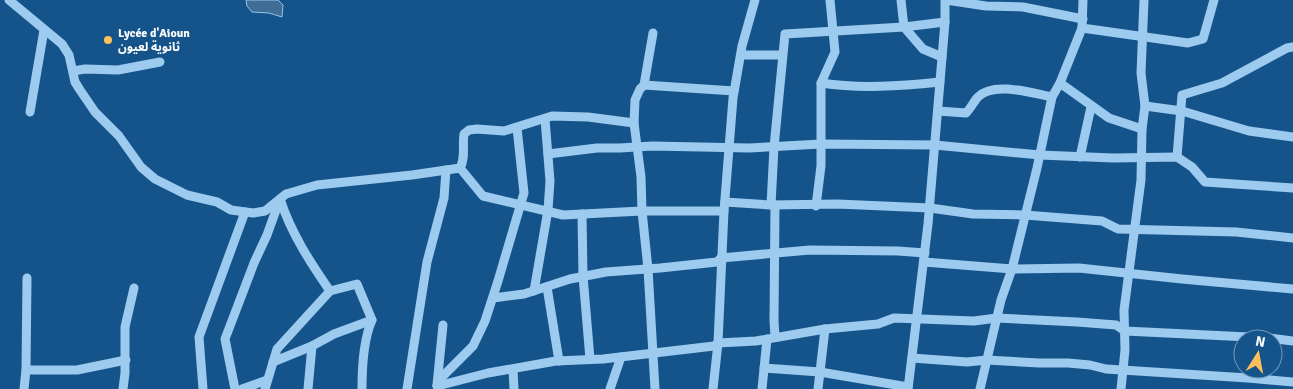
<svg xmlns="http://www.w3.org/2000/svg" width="1293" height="389" viewBox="0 0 1293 389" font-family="Signika,'Noto Sans Arabic',sans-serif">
	<rect width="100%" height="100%" fill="#15548a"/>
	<path fill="#3f6d95" stroke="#8fc7f2" d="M246,0H278L283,5L282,17L269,13L252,12L247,6Z"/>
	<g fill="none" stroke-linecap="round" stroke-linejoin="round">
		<g stroke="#9dcaef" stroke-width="9">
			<path d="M9,0L62,44L69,55L75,82L80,90L95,112L119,136L141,167L155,179L187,195L217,202L231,210L253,213L265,211L286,194L317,185L412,175L460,168C466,157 462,146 464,134L469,130L477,129L504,131L552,116L588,117L634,123"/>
			<path d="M901,0L904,27L923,49L942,57"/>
			<path d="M946,0L986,6L1023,7L1083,19"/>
			<path d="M1083,0L1082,28L1188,43L1203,39L1214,0"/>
			<path d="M653,33L644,85L640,89L635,100L634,123L641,177L642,211L648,269L655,389"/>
			<path d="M741,55H782"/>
			<path d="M73,71L85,69L118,70L160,62"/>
			<path d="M821,83C861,89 900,86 940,82"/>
			<path d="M1060,83L1109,118L1142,129"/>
			<path d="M644,85L734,91"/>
			<path d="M1145,106L1182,111L1249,131L1293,137"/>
			<path d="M938,111L966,113C971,108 974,101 978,97C993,81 1032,93 1052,97"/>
			<path d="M30,112L44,30"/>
			<path d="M548,154L597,148H620L652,146L749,148L821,144L935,145L1040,155L1113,158L1177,157L1192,167L1205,182L1293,188"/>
			<path d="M1080,157L1091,107"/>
			<path d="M1177,157L1182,95L1222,83L1287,48L1293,47"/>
			<path d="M460,168L483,196L563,215L642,211H724"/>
			<path d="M280,199C291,233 310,262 330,291"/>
			<path d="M725,202L771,205L837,204L930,208L973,214L1025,215L1102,221L1118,229L1236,232L1293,238"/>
			<path d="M771,205L774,147L785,34L904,27L945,22"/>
			<path d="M775,205L774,321L775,337"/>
			<path d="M816,206L821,166V83L835,52L830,0"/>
			<path d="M582,214L583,276L590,359"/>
			<path d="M924,262L1012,269L1079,268L1182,279L1293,289"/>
			<path d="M547,287L559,361"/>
			<path d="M534,291L548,210L550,181L545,119"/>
			<path d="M493,298L524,294L570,279L606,272L660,268L717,262L721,258L810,250L898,251L925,253"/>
			<path d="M912,358L967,362L987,360L1039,363H1068L1090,365L1106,369L1248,378L1293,382"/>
			<path d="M273,362L312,346L334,334L372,320"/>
			<path d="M764,368L820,372L908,387"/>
			<path d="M513,369L514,389"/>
			<path d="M26,370H77L126,360"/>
			<path d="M437,385L443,325"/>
			<path d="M437,386L488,373L556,361L603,359L714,346L718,343L756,341L825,329L878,324L894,318L974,321L997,318L1077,322L1116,325L1125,331L1269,338L1293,341"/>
			<path d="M437,386L441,378L473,346L485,321L498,281L524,193L517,128"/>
			<path d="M24,389L26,370L27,278"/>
			<path d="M123,389L125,373V327L134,288"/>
			<path d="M203,389L199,337L245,212"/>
			<path d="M235,389L225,339L254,263L267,235L280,199"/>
			<path d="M242,389L267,380"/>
			<path d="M265,389L277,349L330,291L357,284L372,320C364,338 362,369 362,389"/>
			<path d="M308,389L312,346"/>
			<path d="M407,389L427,262L444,198L446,170"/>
			<path d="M610,389L621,357"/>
			<path d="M713,389L718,343L724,211L733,98L742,46L755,0"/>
			<path d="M762,389L767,339"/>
			<path d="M818,389L825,329"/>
			<path d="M908,389L928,224L945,22V0"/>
			<path d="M980,389L1001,300L1012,269L1037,168L1052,97L1060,83L1082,28"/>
			<path d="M1121,389L1125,350L1124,310L1141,180L1142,129L1145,106L1141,73L1144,0"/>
		</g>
	</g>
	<circle fill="#ffc05b" stroke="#15548a" stroke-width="2" cx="108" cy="40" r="5"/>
	<g text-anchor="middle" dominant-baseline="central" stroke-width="4" stroke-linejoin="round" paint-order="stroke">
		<g font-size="12" font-weight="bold" fill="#fff" stroke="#15548a" text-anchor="start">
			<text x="118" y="33">Lycée d'Aioun<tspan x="118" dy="14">ثانوية لعيون</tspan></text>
		</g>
	</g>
	<g transform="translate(1258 354) rotate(11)"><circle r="24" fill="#15548a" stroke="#7398b9"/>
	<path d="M0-4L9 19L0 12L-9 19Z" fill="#ffc05b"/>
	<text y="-8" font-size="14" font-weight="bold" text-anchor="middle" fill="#ffffff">N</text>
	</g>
</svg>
